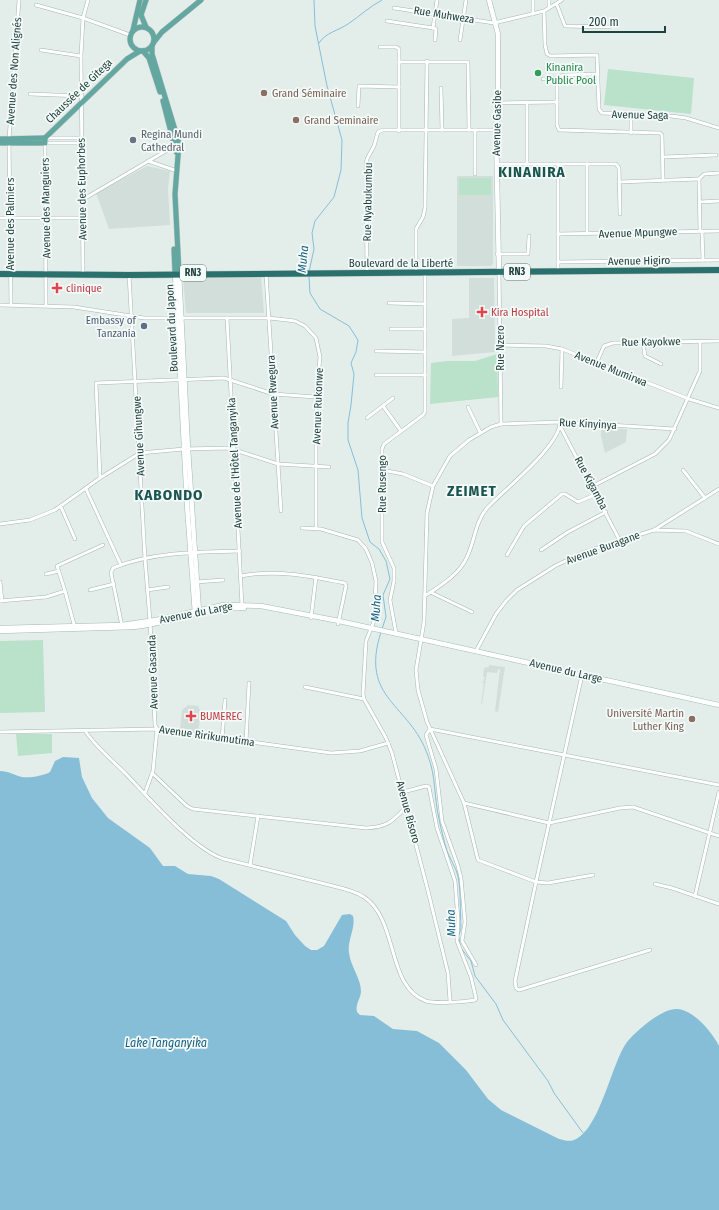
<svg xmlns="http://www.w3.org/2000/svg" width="719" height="1210" viewBox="0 0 719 1210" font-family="'Fira Sans Condensed',sans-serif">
	<rect width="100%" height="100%" fill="#e3eeeb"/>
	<g fill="#d1deda">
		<path d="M147,166L170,171L168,188L170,225L109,229L96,193Z"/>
		<path d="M457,176H493V264L491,266H457Z"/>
		<path d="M183,277H261L264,313H186Z"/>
		<path d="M469,278H494L495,352L452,356V319L469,318Z"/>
		<path d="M601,428L627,429L626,442L605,453L601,436Z"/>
		<path d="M489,665L505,667L498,712L495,711L500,669H498L497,673L487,672L482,704H481L484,683H482L485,678L483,676L484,668L489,667Z"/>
		<path d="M188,705L198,706L201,712L198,733L180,730L182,710Z"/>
	</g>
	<g fill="#bae1ca">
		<path d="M608,69L694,78L691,114L604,105Z"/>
		<rect x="459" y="178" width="32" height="17"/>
		<path d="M497,354L498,397L430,404L431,363L447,361H475Z"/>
		<path d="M43,640L45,712L0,713V641Z"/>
		<path d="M16,734H52V753L18,756Z"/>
	</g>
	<path fill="#87bed7" d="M63,757L79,758L82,777L92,798L108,818L150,848L163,866H175L188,874L211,876L219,879L286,921L295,935L305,946L311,950H317L324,946L342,915L350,914L353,916C356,928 347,940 349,953C351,967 361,979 361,991C361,998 355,1004 357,1012L360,1015L374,1016L393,1029L417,1031L439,1043L466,1070L488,1099L501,1110L559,1139C564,1140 569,1142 574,1140C600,1130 611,1064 627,1042C636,1031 662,1008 677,1009C694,1010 712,1032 719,1046V1210H0V771C8,771 14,775 22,777C30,778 43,776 50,772L55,761Z"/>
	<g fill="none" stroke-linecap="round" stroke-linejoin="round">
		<g stroke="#87bed7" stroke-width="1">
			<path d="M319,43C326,32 338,31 348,24C360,16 369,7 382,0"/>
			<path d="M309,272L314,249L312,233L315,221L334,197L341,170L342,140L327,86L315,26L314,0"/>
			<path d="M309,277L310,293L320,309L349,326L358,340L356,352L351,363L354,374L351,405L348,423V440L358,470L362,518L370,542L379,549L386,561L390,579L383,595L386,617L382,629"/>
			<path d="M381,632C359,700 410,703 428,756C436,776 434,798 439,819C441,829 444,841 447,851C450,859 456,868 458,876C461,893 460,911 461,928L459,935"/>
			<path d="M459,938L460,945"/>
			<path d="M461,948L471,961L475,976L496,1004L503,1020L548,1081L554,1093L583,1133"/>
		</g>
		<defs>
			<g id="street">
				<path d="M533,0V14"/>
				<path d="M549,0V8"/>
				<path d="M36,5L83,18L130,35"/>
				<path d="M557,5L565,26L609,27"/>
				<path d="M394,8L494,23L544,11L562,0"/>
				<path d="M544,11L545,45L547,54L551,56L597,55L599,109L602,113L671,116L686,118L719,128"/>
				<path d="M387,21L433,28L437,0"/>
				<path d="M433,28L436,29L435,40"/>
				<path d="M460,40L466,0"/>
				<path d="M380,47H396L399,49V131"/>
				<path d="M41,50L81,56"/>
				<path d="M399,62H468L469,130"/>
				<path d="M557,78V125L559,130L660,133L662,135L663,180"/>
				<path d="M543,79L557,78L563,75L598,74"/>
				<path d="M441,88L442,130"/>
				<path d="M30,94L82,96"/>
				<path d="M498,103L557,102"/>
				<path d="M527,103V164"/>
				<path d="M358,106L359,86L399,87"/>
				<path d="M631,115V133"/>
				<path d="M475,130V174"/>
				<path d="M45,138H81"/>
				<path d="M663,157L716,155"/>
				<path d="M148,161L177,171"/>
				<path d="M497,164H616L619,168L620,214"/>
				<path d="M587,164V234"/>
				<path d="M699,179L700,231"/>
				<path d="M699,179L704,174L719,173"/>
				<path d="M619,182L699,179"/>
				<path d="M82,200L176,145"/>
				<path d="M699,202L719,201"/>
				<path d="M0,218H83"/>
				<path d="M702,231L703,260"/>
				<path d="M558,234L719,231"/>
				<path d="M497,254H528L529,236"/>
				<path d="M558,262L719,260"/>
				<path d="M558,271V164"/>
				<path d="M499,272L501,424"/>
				<path d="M367,273L366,165L367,159L374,146L378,132L383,130H496"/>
				<path d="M416,273V229L423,217L425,208L427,61"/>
				<path d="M83,274L81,56L83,18L88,0"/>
				<path d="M266,274L281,511"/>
				<path d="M129,275L145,559L150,621L155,725L157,729L153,771L145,793"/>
				<path d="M389,303L425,304"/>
				<path d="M0,305L74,307L144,318H269L295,321L305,326L316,338L320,357L316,397V528"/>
				<path d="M11,305L9,139L19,0"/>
				<path d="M46,305L45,143H81"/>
				<path d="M227,318L242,606"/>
				<path d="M391,329H425"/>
				<path d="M643,343L645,356L661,364"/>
				<path d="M500,345L546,346L562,349L689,399L719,408"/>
				<path d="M376,351L425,352"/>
				<path d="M596,364L604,346L613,343L719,341"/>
				<path d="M376,375H425"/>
				<path d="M561,387L562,349"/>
				<path d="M383,406L401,431"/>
				<path d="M468,407L480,432"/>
				<path d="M367,418L393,398"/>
				<path d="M560,426L620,541"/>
				<path d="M382,470L403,474L433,486"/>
				<path d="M683,470L705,498"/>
				<path d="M100,478L96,383L224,378L273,394L316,397"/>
				<path d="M593,486L655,454L669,440L700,371V342"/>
				<path d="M86,489L121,565"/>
				<path d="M61,507L75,539"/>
				<path d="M0,524L30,520L55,510L100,478L140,453L184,449L229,448L278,464L329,467"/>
				<path d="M302,528L321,529L358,540L366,549L372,563L376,581L374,621L366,641L363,694L364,699L386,738L392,753L428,891L448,973L450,1001"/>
				<path d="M654,530L719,489"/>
				<path d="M541,550L568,532L606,512"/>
				<path d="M507,555L524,526L562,494H565L578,502L597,494"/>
				<path d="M46,574L59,571"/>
				<path d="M241,576C276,569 310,576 345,583L346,586L338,624"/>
				<path d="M0,582L2,601"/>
				<path d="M196,582L223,580"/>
				<path d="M90,590L114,584"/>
				<path d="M147,590L168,587"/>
				<path d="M65,591L57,566L103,545"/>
				<path d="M430,592L472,612"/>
				<path d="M425,596C440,586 460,574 467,557C475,541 475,521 488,507C504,490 561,445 560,422"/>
				<path d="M0,601L46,597L65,591L75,628"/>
				<path d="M311,618L316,577"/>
				<path d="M122,626L111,573L113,568C152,552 198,552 240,551"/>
				<path d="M396,633L390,600L394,581V568L382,542V449L384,444L423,415L425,412V273"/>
				<path d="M476,651L496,614L506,601L517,590L555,566L582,553L654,530L686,531L719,544"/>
				<path d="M582,675L536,882L548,883L593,875"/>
				<path d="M305,687L364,699"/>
				<path d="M430,729L719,785"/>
				<path d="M430,729L426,735L436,769L442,821L458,866L461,878L465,922L462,941L476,965"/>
				<path d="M0,732L157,729L331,753L360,751L388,743"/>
				<path d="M86,732C96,747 113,761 126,774C149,798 194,850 224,859C256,867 289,875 321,883C335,887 352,889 364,897C399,920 386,987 426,1001C436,1004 464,1002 475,1000L476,998L471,977L457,941L458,920L455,881L437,828L429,787L426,786L403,792"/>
				<path d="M222,739L225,700"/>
				<path d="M246,742L249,683"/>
				<path d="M152,773L187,806L193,809L366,828C387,827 392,822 406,807"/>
				<path d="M464,803L549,823L620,808L633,807L719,836"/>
				<path d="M250,865L258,816"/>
				<path d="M655,884L672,888L719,904"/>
				<path d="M695,896L719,792"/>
				<path d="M650,950L519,990L516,988L515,981L536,882L478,860L464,803L427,722L418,690L416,670L424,622L427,513L433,486L450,456L469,440L491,427L501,424L560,422L675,429"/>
			</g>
			<g id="secondary">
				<path d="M489,0L498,34V103L496,130L499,272"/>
				<path d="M175,273L187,505L195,613"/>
				<path d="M179,273L188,449L199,612"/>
				<path d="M0,628L122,625L156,620L224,605L261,606L339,621L719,705"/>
				<path d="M0,631L133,627C170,623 206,607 244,608"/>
			</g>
			<g id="primary">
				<circle cx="142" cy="39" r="12"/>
				<path d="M146,27L141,15L146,0"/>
				<path d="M133,30L140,0"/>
				<path d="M154,42L162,32L201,0"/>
				<path d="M152,46V54L179,143L175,194L179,273"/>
				<path d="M143,51L149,58L160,92"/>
				<path d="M163,101L176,152"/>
				<path d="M45,138L127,59L140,51"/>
				<path d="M0,139L45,138"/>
				<path d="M0,143H45V138"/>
				<path d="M174,249L175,273"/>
			</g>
			<path id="highway" d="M0,274L129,275L719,270"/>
		</defs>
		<use href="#street" stroke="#a5b7b3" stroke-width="4"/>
		<use href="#secondary" stroke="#a0bbb5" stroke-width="5.5"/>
		<use href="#primary" stroke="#c1cac9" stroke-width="6"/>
		<use href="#highway" stroke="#c1cac9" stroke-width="7"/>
		<use href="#street" stroke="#fff" stroke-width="3"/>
		<use href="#secondary" stroke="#fff" stroke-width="4.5"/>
		<use href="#primary" stroke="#64a7a0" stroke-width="5"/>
		<use href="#highway" stroke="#2a706c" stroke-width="6"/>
	</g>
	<circle fill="#2e9e5b" stroke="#f4faf8" stroke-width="1.5" cx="538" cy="73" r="4"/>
	<g fill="#8d6e63" stroke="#f4faf8" stroke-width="1.5">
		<circle cx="264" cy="93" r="4"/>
		<circle cx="296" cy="120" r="4"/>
		<circle cx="692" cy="719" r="4"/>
	</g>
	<circle fill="#6b7280" stroke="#f4faf8" stroke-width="1.5" cx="133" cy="140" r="4"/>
	<g fill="#e0444e" stroke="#f4faf8" stroke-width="1.5">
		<path d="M55 282h4v4h4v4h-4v4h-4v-4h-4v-4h4z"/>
		<path d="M480 306h4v4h4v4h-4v4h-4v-4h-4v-4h4z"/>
		<path d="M189 710h4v4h4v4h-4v4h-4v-4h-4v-4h4z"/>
	</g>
	<circle fill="#5c6f8a" stroke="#f4faf8" stroke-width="1.5" cx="144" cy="326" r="4"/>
	<g text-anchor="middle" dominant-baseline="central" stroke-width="3.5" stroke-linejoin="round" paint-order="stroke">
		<g fill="#f4faf8" stroke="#607875" stroke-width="1">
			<rect x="504" y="264" width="26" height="16" rx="3"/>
			<rect x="180" y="265" width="26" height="16" rx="3"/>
		</g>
		<g font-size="10" font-weight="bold" fill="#21413d">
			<text x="517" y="272">RN3</text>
			<text x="193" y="273">RN3</text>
		</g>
		<g font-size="11" fill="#21413d" stroke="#f4faf8">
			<text transform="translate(444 15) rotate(9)">Rue Muhweza</text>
			<text transform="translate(14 71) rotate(-86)">Avenue des Non Alignés</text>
			<text transform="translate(79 91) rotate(-44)">Chaussée de Gitega</text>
			<text transform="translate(640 115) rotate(1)">Avenue Saga</text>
			<text transform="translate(497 123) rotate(-89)">Avenue Gasibe</text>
			<text transform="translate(82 189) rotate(-91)">Avenue des Euphorbes</text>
			<text transform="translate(368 202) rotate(-89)">Rue Nyabukumbu</text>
			<text transform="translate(46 208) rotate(-91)">Avenue des Manguiers</text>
			<text transform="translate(10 224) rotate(-90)">Avenue des Palmiers</text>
			<text transform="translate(638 233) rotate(-2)">Avenue Mpungwe</text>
			<text transform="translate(639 261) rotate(-1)">Avenue Higiro</text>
			<text x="401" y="263">Boulevard de la Liberté</text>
			<text transform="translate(172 328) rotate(-93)">Boulevard du Japon</text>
			<text transform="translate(651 342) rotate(-1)">Rue Kayokwe</text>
			<text transform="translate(500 348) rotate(-90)">Rue Nzero</text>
			<text transform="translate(611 369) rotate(22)">Avenue Mumirwa</text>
			<text transform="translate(273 392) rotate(-93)">Avenue Rwegura</text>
			<text transform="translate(318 406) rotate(-88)">Avenue Rukonwe</text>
			<text transform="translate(588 424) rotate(3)">Rue Kinyinya</text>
			<text transform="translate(139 436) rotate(-93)">Avenue Gihungwe</text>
			<text transform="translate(235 463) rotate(-93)">Avenue de l'Hôtel Tanganyika</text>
			<text transform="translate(591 483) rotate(62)">Rue Kigamba</text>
			<text transform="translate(382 484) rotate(-90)">Rue Rusengo</text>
			<text transform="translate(603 548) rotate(-20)">Avenue Buragane</text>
			<text transform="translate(196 613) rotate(-11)">Avenue du Large</text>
			<text transform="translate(566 671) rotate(13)">Avenue du Large</text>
			<text transform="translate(153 672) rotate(-92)">Avenue Gasanda</text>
			<text transform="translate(207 736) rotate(8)">Avenue Ririkumutima</text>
			<text transform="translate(408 812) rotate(75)">Avenue Bisoro</text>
		</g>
		<g font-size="11" fill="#27864d" stroke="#f4faf8" text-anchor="start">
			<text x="546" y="67">Kinanira<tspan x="546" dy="13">Public Pool</tspan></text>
		</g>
		<g font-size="11" fill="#785e54" stroke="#f4faf8" text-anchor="start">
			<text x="272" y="93">Grand Séminaire</text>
			<text x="304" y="120">Grand Seminaire</text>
			<text x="684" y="713" text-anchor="end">Université Martin<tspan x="684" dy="13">Luther King</tspan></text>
		</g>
		<g font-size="11" fill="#5b616d" stroke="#f4faf8" text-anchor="start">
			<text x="141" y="134">Regina Mundi<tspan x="141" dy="13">Cathedral</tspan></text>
		</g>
		<g font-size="11" fill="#be3a42" stroke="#f4faf8" text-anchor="start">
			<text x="66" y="288">clinique</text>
			<text x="491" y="312">Kira Hospital</text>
			<text x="200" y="716">BUMEREC</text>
		</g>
		<g font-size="11" fill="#4e5e75" stroke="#f4faf8" text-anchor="end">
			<text x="136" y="320">Embassy of<tspan x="136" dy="13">Tanzania</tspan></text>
		</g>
		<g font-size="12" font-style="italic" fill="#165f82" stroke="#f4faf8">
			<text transform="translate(303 259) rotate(-85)">Muha</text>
			<text transform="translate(376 608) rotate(-86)">Muha</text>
			<text transform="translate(451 923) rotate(-92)">Muha</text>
			<text x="166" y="1043">Lake Tanganyika</text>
		</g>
		<g font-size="15" font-weight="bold" letter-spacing="1" fill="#1b5550" stroke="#f4faf8">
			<text x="532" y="172">KINANIRA</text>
			<text x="472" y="491">ZEIMET</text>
			<text x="169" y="495">KABONDO</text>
		</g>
	</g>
	<path d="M583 26v6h82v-6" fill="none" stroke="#21413d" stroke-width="2"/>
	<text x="589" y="26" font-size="12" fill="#21413d" stroke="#f4faf8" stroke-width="3" paint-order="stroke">200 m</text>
</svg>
